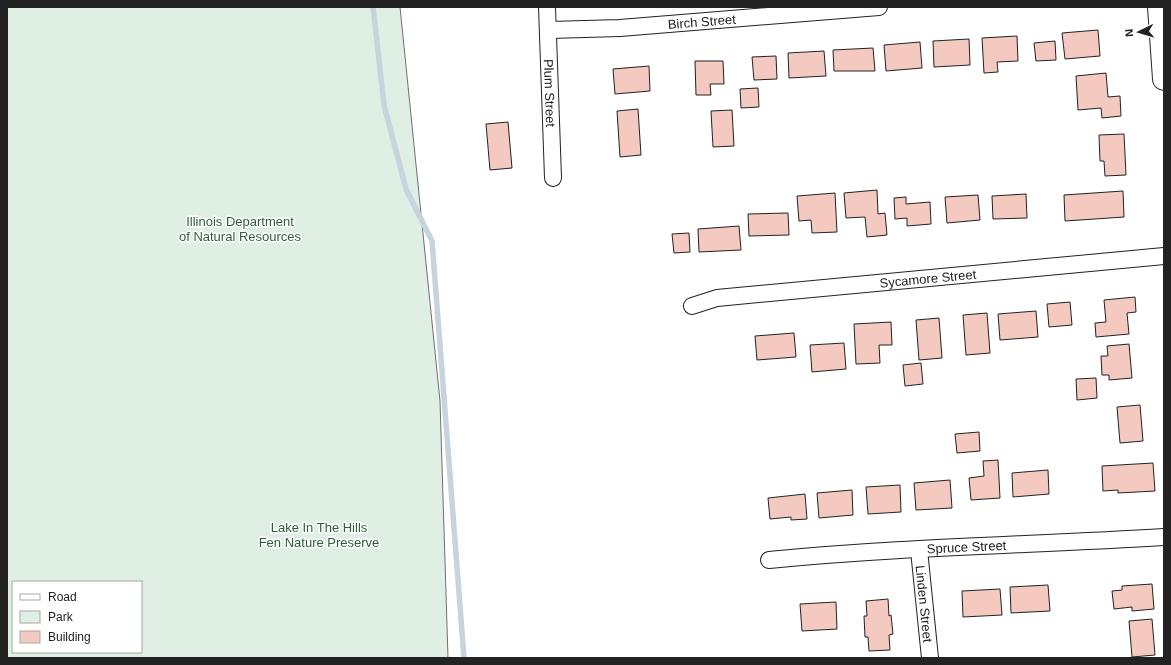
<svg xmlns="http://www.w3.org/2000/svg" width="1171" height="665" viewBox="0 0 1171 665" font-family="Helvetica,sans-serif">
	<rect width="100%" height="100%" fill="#fff"/>
	<path fill="#e0efe3" stroke="#6f6f6f" fill-rule="evenodd" d="M7,7H400L440,401L448,658H7ZM13,582H141V652H13Z"/>
	<g fill="none" stroke-linecap="round" stroke-linejoin="round">
		<path stroke="#c7d3dd" stroke-width="5.5" d="M373,7L384,105L406,189L432,241L464,658"/>
	</g>
	<g fill="#f3c9c0" stroke="#222">
		<path d="M1098,30L1100,56L1065,59L1062,33Z"/>
		<path d="M1017,36L1018,61L997,62L998,72L984,73L982,38Z"/>
		<path d="M969,39L970,65L934,67L933,41Z"/>
		<path d="M1055,41L1056,60L1036,61L1034,43Z"/>
		<path d="M920,42L922,68L886,71L884,45Z"/>
		<path d="M873,48L875,71H834L833,50Z"/>
		<path d="M824,51L826,76L789,78L788,53Z"/>
		<path d="M776,56L777,79L754,80L752,57Z"/>
		<path d="M695,61H723L724,84H710L711,95H696Z"/>
		<path d="M649,66L650,91L615,94L613,69Z"/>
		<path d="M1106,73L1108,97L1120,96L1121,116L1102,118L1101,108L1078,110L1076,76Z"/>
		<path d="M758,88L759,107L741,108L740,89Z"/>
		<path d="M638,109L641,155L620,157L617,111Z"/>
		<path d="M732,110L734,146L713,147L711,111Z"/>
		<path d="M508,122L512,168L490,170L486,124Z"/>
		<path d="M1124,134L1126,175L1105,176L1104,161H1100L1099,135Z"/>
		<path d="M877,190L878,214L885,213L887,235L867,237L865,217L846,218L844,193Z"/>
		<path d="M1123,191L1124,217L1065,221L1064,195Z"/>
		<path d="M835,193L837,232L812,233L811,220L799,221L797,196Z"/>
		<path d="M1026,194L1027,218L993,219L992,196Z"/>
		<path d="M978,195L980,220L947,223L945,197Z"/>
		<path d="M906,197V204L930,202L931,224L907,226V218L895,219L894,198Z"/>
		<path d="M788,213L789,235L749,236L748,214Z"/>
		<path d="M739,226L741,250L699,252L698,229Z"/>
		<path d="M689,233L690,252L674,253L672,234Z"/>
		<path d="M1135,297L1136,312L1127,313L1129,334L1096,337L1095,323L1106,322L1104,300Z"/>
		<path d="M1070,302L1072,325L1049,327L1047,304Z"/>
		<path d="M1036,311L1038,337L1000,340L998,314Z"/>
		<path d="M987,313L990,353L966,355L963,315Z"/>
		<path d="M939,318L942,358L919,360L916,320Z"/>
		<path d="M891,322L892,345H879L880,363L856,364L854,324Z"/>
		<path d="M794,333L796,357L757,360L755,336Z"/>
		<path d="M844,343L846,369L812,372L810,345Z"/>
		<path d="M1129,344L1132,378L1109,380V375H1102L1101,356H1108L1107,346Z"/>
		<path d="M921,363L923,384L905,386L903,365Z"/>
		<path d="M1096,378L1097,398L1077,400L1076,379Z"/>
		<path d="M1140,405L1143,441L1120,443L1117,407Z"/>
		<path d="M979,432L980,451L957,453L955,434Z"/>
		<path d="M998,460L1000,498L971,500L969,478L984,476L983,461Z"/>
		<path d="M1153,463L1155,491L1118,493V490L1103,491L1102,466Z"/>
		<path d="M1048,470L1049,494L1013,497L1012,473Z"/>
		<path d="M950,480L952,508L916,510L914,483Z"/>
		<path d="M900,485L901,512L868,514L866,487Z"/>
		<path d="M852,490L853,515L819,518L817,493Z"/>
		<path d="M805,494L807,519L791,520V517L770,519L768,498Z"/>
		<path d="M1152,584L1154,609L1132,611V607L1114,609L1112,591L1122,590V586Z"/>
		<path d="M1048,585L1050,611L1011,613L1010,587Z"/>
		<path d="M1000,589L1002,615L963,617L962,591Z"/>
		<path d="M888,599L889,616L891,615L893,634L889,635L890,650L869,651L868,637H865L864,616H867L866,601Z"/>
		<path d="M836,602L837,629L802,631L800,604Z"/>
		<path d="M1152,619L1155,655L1132,657L1129,621Z"/>
	</g>
	<g fill="none" stroke-linecap="round" stroke-linejoin="round">
		<defs>
			<g id="street">
				<path id="s1" d="M547,7L553,178"/>
				<path id="s2" d="M549,30L620,28L879,7"/>
				<path id="s3" d="M692,306L717,298L1164,256"/>
				<path id="s4" d="M919,550L930,658"/>
				<path id="s5" d="M769,560C900,547 1032,545 1164,537"/>
			</g>
			<path id="secondary" d="M1159,7L1164,79"/>
		</defs>
		<use href="#street" stroke="#222" stroke-width="18"/>
		<use href="#secondary" stroke="#222" stroke-width="24"/>
		<use href="#street" stroke="#fff" stroke-width="16"/>
		<use href="#secondary" stroke="#fff" stroke-width="22"/>
	</g>
	<g text-anchor="middle" dominant-baseline="central" stroke-width="3" stroke-linejoin="round" paint-order="stroke">
		<g font-size="13" fill="#222" stroke="#fff">
			<text stroke="none"><textPath href="#s2" startOffset="153">Birch Street</textPath></text>
			<text stroke="none"><textPath href="#s1" startOffset="86">Plum Street</textPath></text>
			<text stroke="none"><textPath href="#s3" startOffset="238">Sycamore Street</textPath></text>
			<text stroke="none"><textPath href="#s5" startOffset="198">Spruce Street</textPath></text>
			<text stroke="none"><textPath href="#s4" startOffset="54">Linden Street</textPath></text>
		</g>
		<g font-size="13" fill="#2f5e38" stroke="#fff">
			<text x="240" y="221">Illinois Department<tspan x="240" dy="15">of Natural Resources</tspan></text>
			<text x="319" y="527">Lake In The Hills<tspan x="319" dy="15">Fen Nature Preserve</tspan></text>
		</g>
	</g>
	<rect width="1171" height="665" fill="none" stroke="#222222" stroke-width="16"/>
	<rect x="12" y="581" width="130" height="72" fill="#ffffff" stroke="#a7a7a7"/>
	<rect x="20" y="594" width="20" height="6" fill="#ffffff" stroke="#a7a7a7"/>
	<text x="48" y="601" font-size="12" fill="#222222">Road</text>
	<rect x="20" y="611" width="20" height="12" fill="#e0efe3" stroke="#a7a7a7"/>
	<text x="48" y="621" font-size="12" fill="#222222">Park</text>
	<rect x="20" y="631" width="20" height="12" fill="#f3c9c0" stroke="#a7a7a7"/>
	<text x="48" y="641" font-size="12" fill="#222222">Building</text>
	<g transform="translate(1139 32) rotate(265)" stroke="#ffffff" stroke-width="3" paint-order="stroke">
	<path d="M0-3L7 15L0 10L-7 15Z" fill="#222222"/>
	<text y="-6" font-size="11" font-weight="bold" text-anchor="middle" fill="#222222">N</text>
	</g>
</svg>
